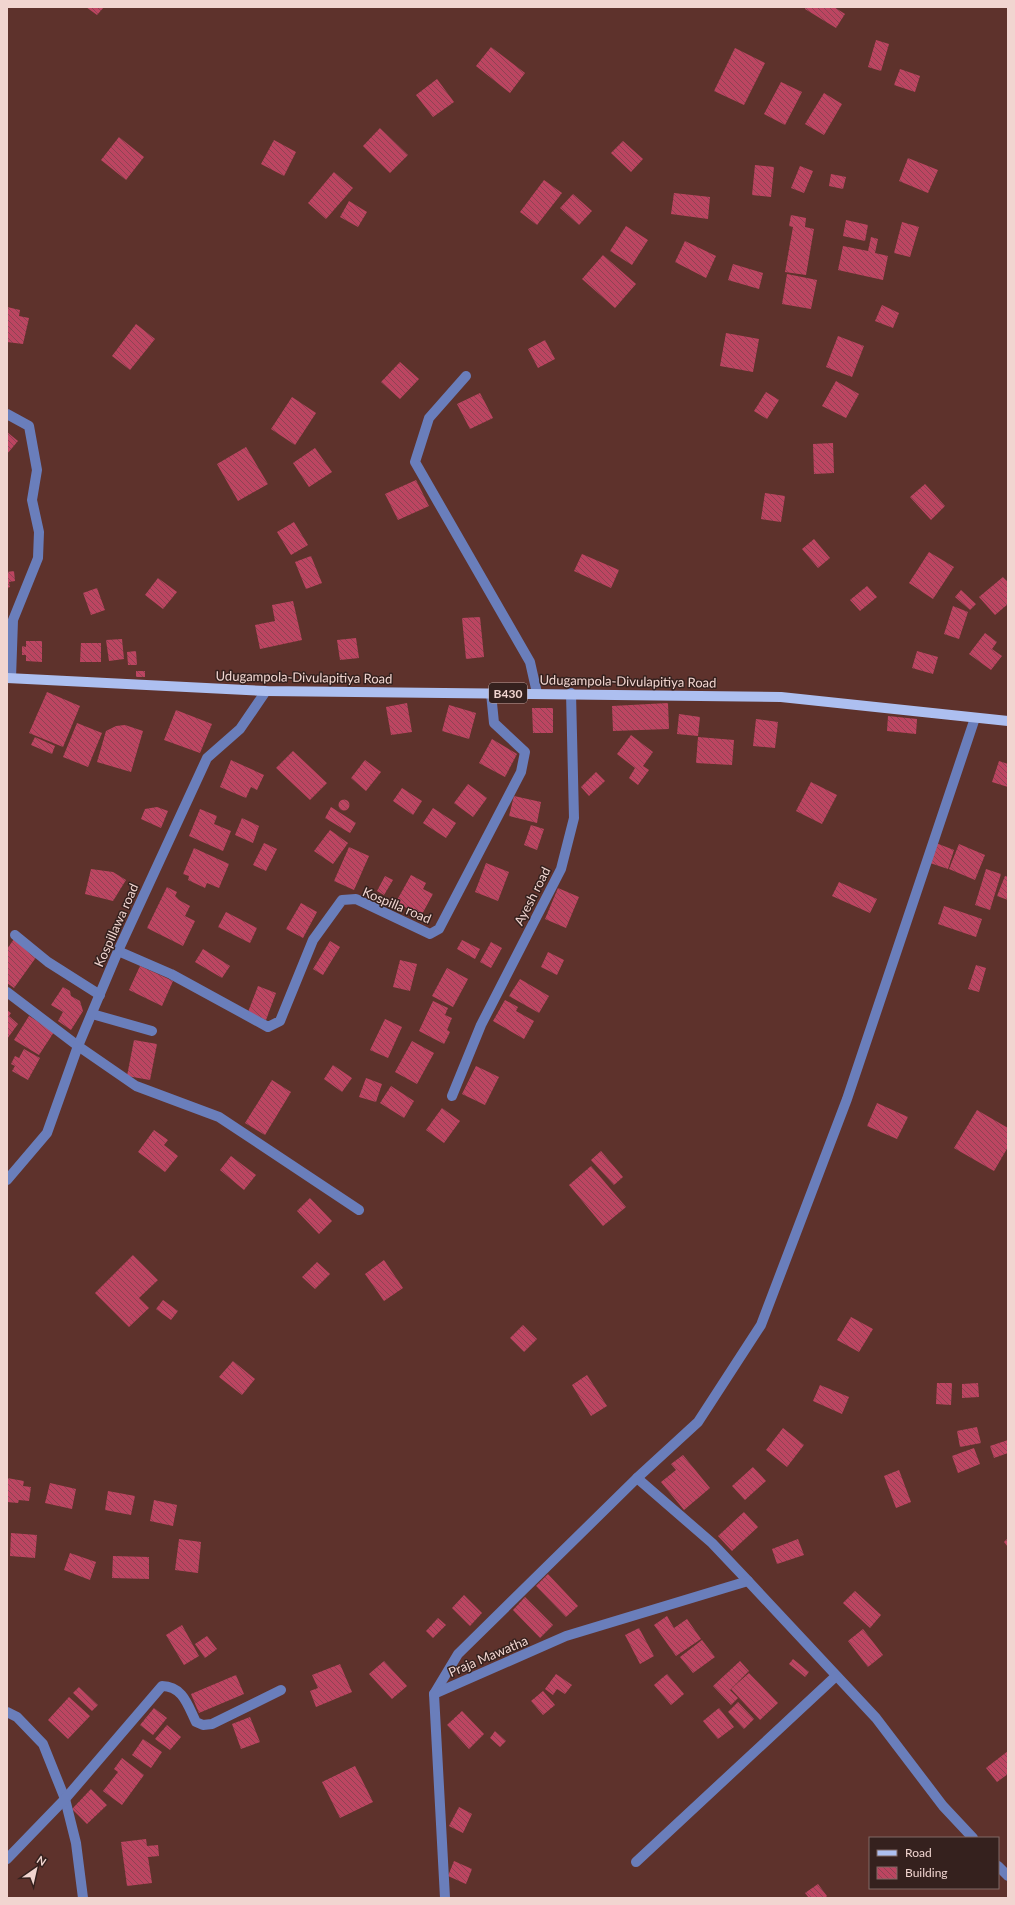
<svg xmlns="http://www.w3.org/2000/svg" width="1015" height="1905" viewBox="0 0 1015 1905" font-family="Lato,sans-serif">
	<defs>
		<pattern id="building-back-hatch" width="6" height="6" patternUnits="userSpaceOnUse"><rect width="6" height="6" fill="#bc4561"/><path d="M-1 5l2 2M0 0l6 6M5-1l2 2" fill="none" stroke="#8e4353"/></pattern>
	</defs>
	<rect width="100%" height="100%" fill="#5e322c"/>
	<g fill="url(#building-back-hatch)">
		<path d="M86,7H104L97,15Z"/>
		<path d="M806,7H834L845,14L836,28L805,9Z"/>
		<path d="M876,40L889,44L881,71L868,67Z"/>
		<path d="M491,47L525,73L510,93L476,66Z"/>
		<path d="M735,48L765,63L744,105L714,91Z"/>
		<path d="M900,69L920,76L915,92L894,85Z"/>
		<path d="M437,79L454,102L433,117L416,95Z"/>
		<path d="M781,82L802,92L785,125L764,114Z"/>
		<path d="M824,93L842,104L824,135L805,124Z"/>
		<path d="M380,128L408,155L390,173L363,146Z"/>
		<path d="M119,137L144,157L126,180L101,160Z"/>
		<path d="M274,140L296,152L284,176L261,164Z"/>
		<path d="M623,141L643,159L631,172L611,153Z"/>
		<path d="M908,158L938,170L928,193L899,181Z"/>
		<path d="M755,165L774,167L771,197L752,195Z"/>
		<path d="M800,166L813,171L804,193L791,188Z"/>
		<path d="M334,172L353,188L326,219L308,203Z"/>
		<path d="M831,174L846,177L843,189L829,186Z"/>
		<path d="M544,180L562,193L537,225L520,212Z"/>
		<path d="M674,193L710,197L708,219L671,214Z"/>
		<path d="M573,194L592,211L579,225L560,208Z"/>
		<path d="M349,201L367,212L358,227L340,217Z"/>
		<path d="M791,215L806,218L805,227L814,229L806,275L785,272L793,227L789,226Z"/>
		<path d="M846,220L868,225L865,241L843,236Z"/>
		<path d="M902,222L919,227L910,257L894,253Z"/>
		<path d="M626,226L648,240L632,265L610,251Z"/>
		<path d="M871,237L878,239L875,253L888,256L883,280L838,270L843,246L868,251Z"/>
		<path d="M685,241L716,256L706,278L675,262Z"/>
		<path d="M603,255L636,284L615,308L582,279Z"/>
		<path d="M733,264L763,273L759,289L728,280Z"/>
		<path d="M787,274L817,280L811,309L782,304Z"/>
		<path d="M882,305L899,313L893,328L875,321Z"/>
		<path d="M7,307L20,310L19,316L29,318L23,344L7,342Z"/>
		<path d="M136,324L155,339L130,370L112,356Z"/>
		<path d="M726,333L759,339L753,372L720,366Z"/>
		<path d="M838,336L864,346L852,377L826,367Z"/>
		<path d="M545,340L555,359L538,368L528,349Z"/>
		<path d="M400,362L419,379L400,399L381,382Z"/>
		<path d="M836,381L859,394L846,418L822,406Z"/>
		<path d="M766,392L779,400L767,419L754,411Z"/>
		<path d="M480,393L493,418L470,429L457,404Z"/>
		<path d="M292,397L316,413L295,445L271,429Z"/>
		<path d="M7,432L18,441L7,454Z"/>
		<path d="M833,443L834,473L814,474L813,444Z"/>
		<path d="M246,447L268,484L238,501L217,464Z"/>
		<path d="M315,448L332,472L309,487L293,463Z"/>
		<path d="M416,480L429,506L398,520L385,494Z"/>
		<path d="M925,484L945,506L931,520L910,497Z"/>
		<path d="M765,493L785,496L781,522L761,519Z"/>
		<path d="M294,522L308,545L291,555L277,532Z"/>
		<path d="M814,539L830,558L818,568L802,549Z"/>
		<path d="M929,552L954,567L933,599L909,583Z"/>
		<path d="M582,554L619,570L611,588L574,571Z"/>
		<path d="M311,556L322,583L306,589L295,562Z"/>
		<path d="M14,571L15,581L9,582L10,587L7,588V572Z"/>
		<path d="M1003,577L1008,582V604L995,615L979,597Z"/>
		<path d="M158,578L177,592L163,609L145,595Z"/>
		<path d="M867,586L877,597L860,611L850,600Z"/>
		<path d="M97,588L105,610L91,615L83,593Z"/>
		<path d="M961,590L976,604L970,610L955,597Z"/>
		<path d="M293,601L302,640L260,649L255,625L275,621L272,605Z"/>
		<path d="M953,606L968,612L959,639L944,634Z"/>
		<path d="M480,617L484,657L466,659L462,618Z"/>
		<path d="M985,633L997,642L992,649L1002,656L991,670L969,654Z"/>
		<path d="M356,638L359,658L340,660L337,640Z"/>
		<path d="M122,639L124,659L109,661L106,640Z"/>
		<path d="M26,641H42V662L26,661V655H22V646L26,647Z"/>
		<path d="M81,643H101V662H80Z"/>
		<path d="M136,651L137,665H128L127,652Z"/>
		<path d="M917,651L938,657L933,674L912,668Z"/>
		<rect x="136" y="671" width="9" height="6"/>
		<path d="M47,692L80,706L63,747L29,733Z"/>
		<path d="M407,703L412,732L391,735L386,707Z"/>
		<path d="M668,703L669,729L613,731L612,706Z"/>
		<path d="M449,705L476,713L469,739L442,731Z"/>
		<path d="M532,708H553V733H533Z"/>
		<path d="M176,710L212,724L200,753L164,740Z"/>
		<path d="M679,714L700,717L698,736L677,734Z"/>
		<path d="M888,716L917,719L916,734L887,731Z"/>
		<path d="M756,719L778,722L775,748L753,746Z"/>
		<path d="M77,723L102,733L88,767L63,757Z"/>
		<path d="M125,725L143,731L131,772L97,762L106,731L116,726Z"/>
		<path d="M631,735L653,752L643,766L649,770L638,785L629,778L635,768L617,754Z"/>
		<path d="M35,737L55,746L52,754L31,745Z"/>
		<path d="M698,737L734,740L732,765L696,763Z"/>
		<path d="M492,739L517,754L505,777L479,763Z"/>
		<path d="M293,751L327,783L310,800L276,768Z"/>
		<path d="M231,760L264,775L257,790L251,787L246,798L220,787Z"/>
		<path d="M365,760L381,772L366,791L351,778Z"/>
		<path d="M999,761L1008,764V787L992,782Z"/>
		<path d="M596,772L605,781L589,796L581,787Z"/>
		<path d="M811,782L837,795L822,824L796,811Z"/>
		<path d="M468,784L487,798L473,817L454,803Z"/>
		<path d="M402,788L422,801L413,815L393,801Z"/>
		<path d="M514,796L541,802L537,823L509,816Z"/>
		<circle cx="344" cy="805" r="5.5"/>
		<path d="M157,807L168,811L161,828L141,819L145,809Z"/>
		<path d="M331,807L356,823L350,833L325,818Z"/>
		<path d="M433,808L456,823L446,838L423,823Z"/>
		<path d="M200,809L217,816L214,824L231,831L223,851L189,836Z"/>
		<path d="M242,818L259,826L253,843L235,835Z"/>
		<path d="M531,825L544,829L537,850L524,845Z"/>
		<path d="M330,830L348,843L333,864L314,851Z"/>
		<path d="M264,843L277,849L266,871L253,865Z"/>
		<path d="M936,843L954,850L948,869L930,863Z"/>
		<path d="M959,844L985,855L975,880L949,869Z"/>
		<path d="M349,847L369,856L354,890L334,881Z"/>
		<path d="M194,848L229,864L219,888L207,883L205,888L188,880L189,876L183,874Z"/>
		<path d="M486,863L509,872L498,901L475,892Z"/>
		<path d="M91,869L113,872L126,880L113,901L85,894Z"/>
		<path d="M986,869L1001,874L990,910L975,905Z"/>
		<path d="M411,875L426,883L423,889L433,894L421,916L396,902Z"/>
		<path d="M385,876L393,880L384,895L377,891Z"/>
		<path d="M1005,876L1008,877V900L997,896Z"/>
		<path d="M839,882L877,899L870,913L832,896Z"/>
		<path d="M167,887L177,892L175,896L179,900L190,906L185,916L195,921L183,946L147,928Z"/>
		<path d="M558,888L579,897L566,928L545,919Z"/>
		<path d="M301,903L317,912L303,938L286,929Z"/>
		<path d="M944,906L982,919L976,937L938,924Z"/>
		<path d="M226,912L257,928L250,943L218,927Z"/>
		<path d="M14,939L37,956L14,988L7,983V949Z"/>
		<path d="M462,940L480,949L475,959L457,949Z"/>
		<path d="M330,941L340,947L323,975L313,969Z"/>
		<path d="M491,942L502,948L491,968L480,962Z"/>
		<path d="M203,949L230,966L222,978L195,962Z"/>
		<path d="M548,952L564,960L557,975L541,967Z"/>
		<path d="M400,960L417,964L410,991L393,987Z"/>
		<path d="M976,965L986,968L979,992L968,989Z"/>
		<path d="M140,966L173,981L162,1006L129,990Z"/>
		<path d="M447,968L468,979L453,1007L432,996Z"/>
		<path d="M520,979L549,996L539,1013L509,996Z"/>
		<path d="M258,986L276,993L266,1020L248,1012Z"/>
		<path d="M63,987L70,991L71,996L80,1001L83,1011L71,1030L58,1021L63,1012L51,1005Z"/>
		<path d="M505,1000L518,1007L516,1011L534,1021L524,1039L493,1021Z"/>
		<path d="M433,1001L448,1008L445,1015L452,1018L447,1030L450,1032L444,1044L419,1031Z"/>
		<path d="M7,1010L11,1013L9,1016L18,1024L7,1039Z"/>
		<path d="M29,1016L54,1032L39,1055L14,1040Z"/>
		<path d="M385,1019L402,1027L388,1058L370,1050Z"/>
		<path d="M134,1040L157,1044L150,1080L127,1076Z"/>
		<path d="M412,1041L434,1053L417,1084L395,1072Z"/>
		<path d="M24,1049L40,1058L28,1080L12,1071L15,1066L11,1064L15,1056L19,1058Z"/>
		<path d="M333,1065L352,1078L342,1092L324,1079Z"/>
		<path d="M476,1066L499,1077L485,1105L462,1094Z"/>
		<path d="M366,1078L382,1084L376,1102L359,1097Z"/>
		<path d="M272,1080L291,1092L265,1135L245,1123Z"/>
		<path d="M391,1086L414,1101L404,1118L380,1103Z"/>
		<path d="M877,1103L908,1117L897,1139L867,1126Z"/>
		<path d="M442,1108L460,1121L444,1143L426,1130Z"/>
		<path d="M977,1110L1008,1128V1147L994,1171L954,1148Z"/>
		<path d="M154,1130L168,1140L164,1145L178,1156L165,1172L138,1152Z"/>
		<path d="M601,1151L623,1177L614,1185L591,1160Z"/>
		<path d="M231,1156L256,1175L244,1190L220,1170Z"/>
		<path d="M591,1166L626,1207L603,1226L569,1185Z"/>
		<path d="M310,1198L332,1221L319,1234L297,1211Z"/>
		<path d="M133,1255L158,1280L139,1298L149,1308L129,1327L95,1293Z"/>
		<path d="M384,1260L403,1288L384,1301L365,1274Z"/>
		<path d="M317,1262L330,1274L315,1289L302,1277Z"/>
		<path d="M163,1300L178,1311L171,1320L156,1309Z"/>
		<path d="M851,1317L873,1329L859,1352L837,1340Z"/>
		<path d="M523,1325L537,1339L524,1352L510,1338Z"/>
		<path d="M233,1361L255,1379L242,1395L219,1377Z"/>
		<path d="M587,1375L607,1406L591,1416L572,1385Z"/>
		<path d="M937,1383H952L951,1405L936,1404Z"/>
		<path d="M978,1383L979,1397L962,1398V1384Z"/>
		<path d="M820,1385L849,1397L842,1414L813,1401Z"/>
		<path d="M977,1427L981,1443L960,1447L957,1431Z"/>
		<path d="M783,1428L804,1445L787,1467L766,1450Z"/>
		<path d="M1008,1440V1453L994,1458L990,1446Z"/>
		<path d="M974,1448L980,1464L958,1473L952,1456Z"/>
		<path d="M683,1455L710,1488L684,1510L661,1482L676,1470L671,1464Z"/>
		<path d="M753,1467L766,1481L745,1500L732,1486Z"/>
		<path d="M899,1470L911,1502L896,1508L884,1476Z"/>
		<path d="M7,1478L24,1481L23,1486L31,1487L29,1501L19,1500L18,1503L7,1502Z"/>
		<path d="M50,1483L76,1489L72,1509L45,1503Z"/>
		<path d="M108,1491L135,1496L131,1515L105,1510Z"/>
		<path d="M154,1500L177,1505L173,1526L150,1521Z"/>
		<path d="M744,1512L758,1527L732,1551L718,1536Z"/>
		<path d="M11,1533L37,1535L35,1558L10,1556Z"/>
		<path d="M1008,1538V1547L1004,1542Z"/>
		<path d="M179,1539L201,1542L198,1573L175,1570Z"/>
		<path d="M798,1539L804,1555L777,1564L772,1549Z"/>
		<path d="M70,1553L96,1562L90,1580L64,1570Z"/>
		<path d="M113,1556L149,1557V1579L112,1578Z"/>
		<path d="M548,1574L578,1606L566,1617L536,1586Z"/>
		<path d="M855,1591L881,1615L870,1628L843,1603Z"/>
		<path d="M464,1595L482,1613L470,1626L452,1608Z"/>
		<path d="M525,1597L553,1625L540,1638L513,1610Z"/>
		<path d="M667,1616L674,1628L687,1619L701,1639L676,1656L654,1625Z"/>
		<path d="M438,1618L446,1625L433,1638L426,1631Z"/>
		<path d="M182,1625L199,1656L184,1665L166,1635Z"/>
		<path d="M639,1628L654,1656L640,1664L625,1635Z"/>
		<path d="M863,1629L883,1655L868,1667L848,1641Z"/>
		<path d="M207,1636L217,1649L205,1658L195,1644Z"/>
		<path d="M702,1640L715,1657L693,1673L680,1657Z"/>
		<path d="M793,1659L809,1672L805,1677L789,1664Z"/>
		<path d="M384,1661L407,1686L392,1699L369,1674Z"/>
		<path d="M740,1661L749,1671L730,1690L738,1698L731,1705L713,1686Z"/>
		<path d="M340,1664L352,1692L316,1707L310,1691L318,1688L312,1675Z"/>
		<path d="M749,1673L778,1703L760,1720L731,1689Z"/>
		<path d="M556,1674L572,1685L565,1694L557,1689L553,1695L545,1689Z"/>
		<path d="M667,1674L684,1694L671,1705L654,1685Z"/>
		<path d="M236,1675L244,1694L199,1713L191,1694Z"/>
		<path d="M79,1687L98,1705L92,1711L73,1693Z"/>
		<path d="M543,1691L555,1705L543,1715L531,1701Z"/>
		<path d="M69,1697L90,1716L68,1739L48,1720Z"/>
		<path d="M738,1702L754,1719L744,1729L728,1712Z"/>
		<path d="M154,1708L167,1718L153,1735L140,1725Z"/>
		<path d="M719,1708L734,1727L718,1739L703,1721Z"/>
		<path d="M462,1711L484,1734L469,1749L447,1725Z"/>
		<path d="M250,1717L260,1742L241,1749L232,1724Z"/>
		<path d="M167,1725L181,1737L170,1750L155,1739Z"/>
		<path d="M495,1731L506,1741L500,1747L490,1738Z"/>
		<path d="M143,1739L162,1752L151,1768L132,1755Z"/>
		<path d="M1008,1751V1774L997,1782L986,1768Z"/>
		<path d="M122,1758L144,1775L122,1805L103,1791L118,1772L114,1769Z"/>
		<path d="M355,1766L373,1802L340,1818L322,1782Z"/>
		<path d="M91,1789L107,1805L87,1824L72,1809Z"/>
		<path d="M459,1807L472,1814L463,1833L449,1826Z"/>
		<path d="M146,1839L147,1846L158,1845L159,1856L148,1857L152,1883L127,1886L121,1842Z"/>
		<path d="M454,1861L472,1869L466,1884L448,1876Z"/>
		<path d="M818,1884L827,1896L825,1898H809L805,1893Z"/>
	</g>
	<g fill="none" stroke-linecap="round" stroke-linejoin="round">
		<g stroke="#6a7ebb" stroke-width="10">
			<path d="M466,376L429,418L415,462L530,662L537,693"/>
			<path d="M7,414L29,426L37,470L32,500L39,532L38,558L13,620L11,678"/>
			<path d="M15,935L48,962L100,995"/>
			<path d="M118,951L171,974L268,1027L280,1021L313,940L342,900L356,899L430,934L439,929L521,772L525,752L494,723L491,693"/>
			<path d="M7,992L78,1046L136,1086L219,1117L359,1210"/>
			<path d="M92,1014L152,1031"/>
			<path d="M452,1096L481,1025L561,869L574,818L571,693"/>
			<path d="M7,1180L47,1133L78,1046L118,951L207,758L240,729L266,691"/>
			<path d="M637,1478L712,1543L748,1581L876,1718L943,1806L973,1838"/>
			<path d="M434,1694L458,1654L637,1478L698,1422L761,1325L847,1099L975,718"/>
			<path d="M7,1712L17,1717L43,1744L65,1799L76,1843L83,1898"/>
			<path d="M7,1859L65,1799L162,1686C183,1686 188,1706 196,1722L203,1725L212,1724L281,1690"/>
			<path d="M636,1862L836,1676"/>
			<path d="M998,1866L1008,1876"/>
			<path d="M445,1898L434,1694L566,1636L748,1581"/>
		</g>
		<path stroke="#adbff0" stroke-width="10" d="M7,678L266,691L781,697L1008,721"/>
	</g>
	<g text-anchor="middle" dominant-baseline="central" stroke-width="3" stroke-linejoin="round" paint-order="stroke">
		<rect fill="#35211e" stroke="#b99f9b" stroke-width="1" x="489" y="683" width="38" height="20" rx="3"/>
		<g font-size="12" font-weight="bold" fill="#f1d5d0">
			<text x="508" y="693">B430</text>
		</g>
		<g font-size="13" fill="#f1d5d0" stroke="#35211e">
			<text transform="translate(304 677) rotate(1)">Udugampola-Divulapitiya Road</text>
			<text transform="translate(628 681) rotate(1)">Udugampola-Divulapitiya Road</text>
			<text transform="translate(532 896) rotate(-63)">Ayesh road</text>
			<text transform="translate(397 905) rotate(23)">Kospilla road</text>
			<text transform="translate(116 925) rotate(-66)">Kospillawa road</text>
			<text transform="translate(488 1656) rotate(-23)">Praja Mawatha</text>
		</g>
	</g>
	<rect width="1015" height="1905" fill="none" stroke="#f1d5d0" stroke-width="16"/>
	<rect x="869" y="1837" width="130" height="52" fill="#35211e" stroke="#806965"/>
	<rect x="877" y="1850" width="20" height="6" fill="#adbff0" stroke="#806965"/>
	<text x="905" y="1857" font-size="12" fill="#f1d5d0">Road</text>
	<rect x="877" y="1867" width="20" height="12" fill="url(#building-back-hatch)" stroke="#806965"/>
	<text x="905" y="1877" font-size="12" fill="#f1d5d0">Building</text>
	<g transform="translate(36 1869) rotate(34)" stroke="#35211e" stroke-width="3" paint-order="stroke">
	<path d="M0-3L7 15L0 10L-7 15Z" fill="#f1d5d0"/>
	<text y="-6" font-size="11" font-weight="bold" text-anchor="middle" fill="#f1d5d0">N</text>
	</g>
</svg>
